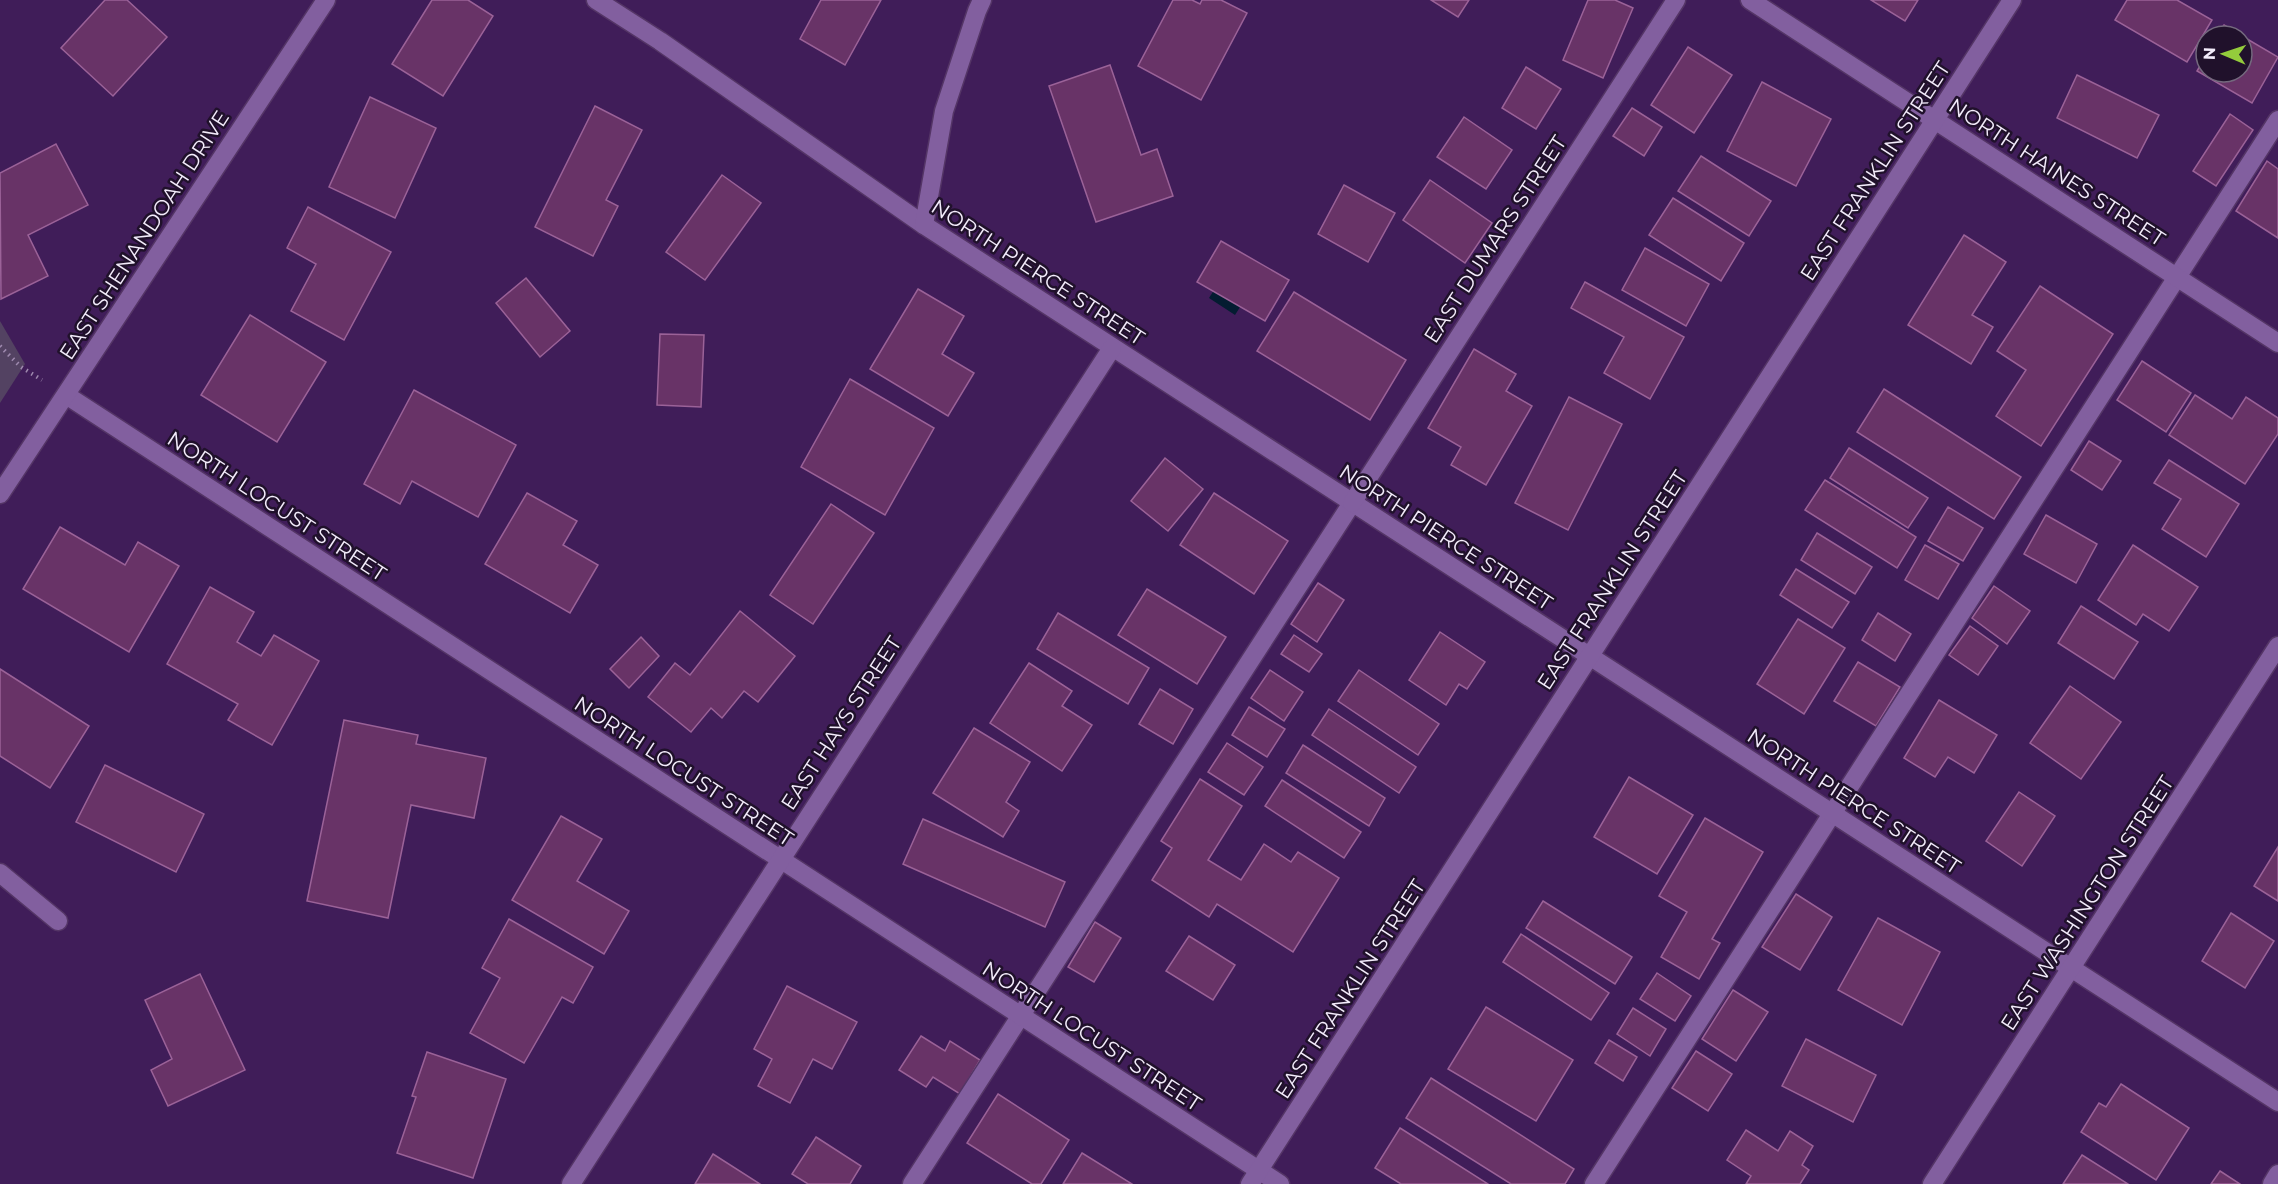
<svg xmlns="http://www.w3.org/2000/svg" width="2278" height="1184" viewBox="0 0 2278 1184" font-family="Montserrat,sans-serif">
	<rect width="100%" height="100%" fill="#401d59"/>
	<path fill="#534262" d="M0,321L25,364L0,403Z"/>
	<path fill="#041c31" d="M1239,251L1265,268L1235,315L1209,298Z"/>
	<g fill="#683367" stroke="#9b6298" stroke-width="1.5">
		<path d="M105,0H127L167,37L113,96L61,48Z"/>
		<path d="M432,0H468L493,16L443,96L392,64Z"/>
		<path d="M821,0H881L845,65L800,39Z"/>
		<path d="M1173,0H1192L1200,4L1202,0H1221L1247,13L1201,100L1138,66Z"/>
		<path d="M1431,0H1469L1458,17Z"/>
		<path d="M1588,0H1615L1633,8L1603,78L1563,60Z"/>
		<path d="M1871,0H1918L1905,21Z"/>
		<path d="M2127,0H2177L2212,20L2187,62L2115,20Z"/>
		<path d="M2224,25L2242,36H2217Z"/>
		<path d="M2242,36L2278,57L2252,103L2197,71L2206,56V72H2242Z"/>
		<path d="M1688,47L1732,75L1694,133L1651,105Z"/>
		<path d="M1110,65L1141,155L1157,149L1173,196L1096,222L1049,86Z"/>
		<path d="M1526,67L1561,89L1536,129L1502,108Z"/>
		<path d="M2077,75L2159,115L2137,158L2057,118Z"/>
		<path d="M1762,82L1831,119L1796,186L1727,151Z"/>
		<path d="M370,97L436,128L395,218L329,187Z"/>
		<path d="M595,106L642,130L606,200L618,206L593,256L535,227Z"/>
		<path d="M1632,108L1662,127L1644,156L1613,136Z"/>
		<path d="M2230,114L2253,130L2216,186L2193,171Z"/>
		<path d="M1464,117L1512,150L1486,189L1437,157Z"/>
		<path d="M56,144L88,205L28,235L48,276L1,299L0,173Z"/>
		<path d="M1701,156L1771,201L1749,236L1678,191Z"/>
		<path d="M2267,161L2278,169V238L2236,211Z"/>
		<path d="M722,175L761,203L705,280L666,252Z"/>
		<path d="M1430,180L1492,223L1465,263L1403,220Z"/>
		<path d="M1344,185L1395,213L1368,262L1318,234Z"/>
		<path d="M1673,198L1744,243L1721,281L1649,235Z"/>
		<path d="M308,207L391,252L344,340L291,311L316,264L287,248Z"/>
		<path d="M1964,235L2006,262L1972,315L1993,327L1971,364L1908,325Z"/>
		<path d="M1221,241L1289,280L1265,321L1197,282Z"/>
		<path d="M1645,248L1709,284L1686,326L1622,290Z"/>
		<path d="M526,278L570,331L540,357L496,303Z"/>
		<path d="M1585,282L1684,337L1650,399L1604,373L1624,337L1571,308Z"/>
		<path d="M2040,286L2113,334L2041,446L1996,416L2026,370L1997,351Z"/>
		<path d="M918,289L964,316L942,354L974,373L948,416L870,369Z"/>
		<path d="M1294,292L1406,360L1370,420L1257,351Z"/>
		<path d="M250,315L326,362L277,442L201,395Z"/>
		<path d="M660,334L704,335L701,407L657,405Z"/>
		<path d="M1474,349L1516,374L1506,391L1532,406L1486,485L1451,465L1461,447L1428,428Z"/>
		<path d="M2142,361L2191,393L2166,432L2117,400Z"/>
		<path d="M850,379L934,428L885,515L801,467Z"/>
		<path d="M1884,389L2021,477L1994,519L1857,432Z"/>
		<path d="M414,390L516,445L478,517L412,481L400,504L364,484Z"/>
		<path d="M2195,395L2232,419L2246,397L2278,418V434L2245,484L2169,435Z"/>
		<path d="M1569,397L1622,424L1568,530L1515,503Z"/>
		<path d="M2089,441L2121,461L2102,490L2071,470Z"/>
		<path d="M1849,448L1928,498L1908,528L1830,478Z"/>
		<path d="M1165,458L1203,489L1168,531L1131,501Z"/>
		<path d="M2169,460L2239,504L2206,557L2162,529L2181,499L2154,483Z"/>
		<path d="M1825,480L1916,537L1897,568L1805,510Z"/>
		<path d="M527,493L577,521L563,545L598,565L570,613L485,564Z"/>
		<path d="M1214,493L1288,541L1254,594L1180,545Z"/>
		<path d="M831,504L874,533L813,624L770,595Z"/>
		<path d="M1948,507L1983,528L1963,561L1928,541Z"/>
		<path d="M2046,515L2097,544L2076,583L2024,554Z"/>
		<path d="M60,527L125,565L138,542L179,566L129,652L23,589Z"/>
		<path d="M1817,533L1872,567L1855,594L1801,560Z"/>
		<path d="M1925,545L1959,564L1938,599L1905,580Z"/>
		<path d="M2133,545L2198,587L2169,631L2143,614L2136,625L2098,600Z"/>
		<path d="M1796,569L1849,602L1832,628L1780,595Z"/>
		<path d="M1318,583L1344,600L1317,642L1291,624Z"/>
		<path d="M1994,586L2030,611L2007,644L1972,618Z"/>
		<path d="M210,587L254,612L237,642L261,656L274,635L319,661L272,745L228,720L238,704L167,664Z"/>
		<path d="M1147,589L1226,637L1197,684L1118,635Z"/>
		<path d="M2081,606L2138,642L2114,679L2058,643Z"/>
		<path d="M740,611L795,656L758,702L744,691L722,718L711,708L691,732L648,697L675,663L690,675Z"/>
		<path d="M1058,613L1149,668L1128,704L1037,649Z"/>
		<path d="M1878,613L1911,634L1895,661L1862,640Z"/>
		<path d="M1798,619L1845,648L1804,714L1757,684Z"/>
		<path d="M1970,626L1998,646L1978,675L1949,655Z"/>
		<path d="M1440,632L1485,662L1467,689L1459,684L1446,705L1409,680Z"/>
		<path d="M1294,635L1322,654L1309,672L1281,654Z"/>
		<path d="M641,637L659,656L629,688L610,669Z"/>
		<path d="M1858,662L1900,687L1876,726L1834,701Z"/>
		<path d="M1029,663L1072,691L1062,706L1092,725L1062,771L990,723Z"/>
		<path d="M0,669L89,726L50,788L0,756Z"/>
		<path d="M1270,670L1303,692L1284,721L1251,698Z"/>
		<path d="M1359,670L1439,724L1418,755L1338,701Z"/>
		<path d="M2070,686L2121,722L2081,779L2030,743Z"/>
		<path d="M1160,689L1193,709L1173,744L1139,724Z"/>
		<path d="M1939,700L1997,735L1974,773L1948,757L1935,777L1904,758Z"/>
		<path d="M1249,707L1285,729L1267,757L1232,735Z"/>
		<path d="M1329,709L1416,767L1399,793L1312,735Z"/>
		<path d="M344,720L418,735L416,744L486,758L474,818L411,805L388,918L307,901Z"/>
		<path d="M974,728L1030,762L1006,802L1019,811L1003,837L933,793Z"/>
		<path d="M1227,743L1263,767L1244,795L1208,772Z"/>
		<path d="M1303,745L1385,798L1369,826L1286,773Z"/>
		<path d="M105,765L204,814L176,872L76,822Z"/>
		<path d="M1629,777L1693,815L1657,874L1594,837Z"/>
		<path d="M1200,779L1242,806L1208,860L1241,880L1264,844L1291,862L1298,852L1339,878L1293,952L1217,904L1209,917L1152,880L1172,848L1161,841Z"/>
		<path d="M1282,780L1361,832L1344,858L1265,806Z"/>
		<path d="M2019,792L2055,816L2022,866L1986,841Z"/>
		<path d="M561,816L602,839L577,881L629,911L604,954L512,900Z"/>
		<path d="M1705,818L1763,852L1712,939L1720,943L1699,979L1661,957L1687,912L1659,896Z"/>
		<path d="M923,819L1065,882L1045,927L903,864Z"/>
		<path d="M2278,847V901L2254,886Z"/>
		<path d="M1796,894L1832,917L1800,970L1762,947Z"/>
		<path d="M1543,901L1632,957L1615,984L1526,928Z"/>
		<path d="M2231,913L2274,941L2245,988L2202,961Z"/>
		<path d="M1878,918L1940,952L1902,1025L1838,990Z"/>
		<path d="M509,919L593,967L573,1003L562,997L524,1063L470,1033L500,978L482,968Z"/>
		<path d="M1095,922L1121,938L1094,982L1068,967Z"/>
		<path d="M1521,934L1609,993L1591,1020L1503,962Z"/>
		<path d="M1189,936L1235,965L1213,1000L1166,971Z"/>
		<path d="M1657,973L1691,996L1675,1021L1640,999Z"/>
		<path d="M200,974L245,1070L168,1106L151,1070L172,1059L145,1000Z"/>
		<path d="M787,986L857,1022L832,1069L813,1059L790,1103L758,1086L772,1059L754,1049Z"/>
		<path d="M1733,990L1768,1012L1736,1061L1702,1039Z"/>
		<path d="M1486,1007L1573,1060L1536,1121L1448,1069Z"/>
		<path d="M1633,1008L1666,1029L1650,1056L1617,1034Z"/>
		<path d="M921,1036L945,1051L950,1041L980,1060L960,1094L933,1077L926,1087L899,1070Z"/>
		<path d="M1806,1039L1876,1075L1853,1122L1782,1086Z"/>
		<path d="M1609,1040L1637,1057L1623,1081L1595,1063Z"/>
		<path d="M1696,1051L1732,1074L1708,1111L1672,1088Z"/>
		<path d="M427,1052L506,1079L473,1178L397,1153L416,1097L412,1096Z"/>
		<path d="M1431,1078L1574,1169L1565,1184H1511L1406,1118Z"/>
		<path d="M2121,1084L2189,1128L2156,1180L2081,1132L2099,1103L2106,1107Z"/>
		<path d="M998,1094L1069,1140L1041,1184H1032L967,1143Z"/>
		<path d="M1400,1128L1488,1184H1401L1375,1168Z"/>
		<path d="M1746,1130L1778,1151L1790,1131L1813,1146L1802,1165L1809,1170L1800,1184H1746L1751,1176L1727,1160Z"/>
		<path d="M816,1137L861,1166L850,1184H808L792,1174Z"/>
		<path d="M1082,1153L1132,1184H1063Z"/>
		<path d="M713,1154L760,1184H695Z"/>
		<path d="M2082,1155L2128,1184H2063Z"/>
		<path d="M2220,1171L2240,1184H2211Z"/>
	</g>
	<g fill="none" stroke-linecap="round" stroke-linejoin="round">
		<defs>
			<g id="lane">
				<path d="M912,1184L1352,503"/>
				<path d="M1594,1184L2278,120"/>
				<path d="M2272,1184L2278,1174"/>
			</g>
			<g id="street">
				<path d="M596,0L660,41L924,225L2278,1102"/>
				<path d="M1750,0L2278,343"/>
				<path d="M924,225L944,111L977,11L982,0"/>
				<path d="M66,395L1280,1184"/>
				<path d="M0,494L326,0"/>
				<path d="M1352,503L1676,0"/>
				<path d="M0,873L58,921"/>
				<path d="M571,1184L1112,348"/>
				<path d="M1250,1184L2012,0"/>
				<path d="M1932,1184L2278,646"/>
			</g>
		</defs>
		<use href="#lane" stroke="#543566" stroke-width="21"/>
		<use href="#street" stroke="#543566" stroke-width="21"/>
		<path stroke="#9e89ae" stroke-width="4" stroke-dasharray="1.5 4.5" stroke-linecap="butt" d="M0,346L21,367L42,380"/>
		<use href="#lane" stroke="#825f9f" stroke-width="18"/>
		<use href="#street" stroke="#825f9f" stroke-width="18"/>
	</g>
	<g text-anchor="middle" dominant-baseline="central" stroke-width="5" stroke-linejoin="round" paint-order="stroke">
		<g font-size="21" fill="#f3ecfb" stroke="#20112b">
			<text transform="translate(1875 171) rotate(-57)">EAST FRANKLIN STREET</text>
			<text transform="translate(2057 172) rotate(33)">NORTH HAINES STREET</text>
			<text transform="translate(144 235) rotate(-57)">EAST SHENANDOAH DRIVE</text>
			<text transform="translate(1495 239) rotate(-57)">EAST DUMARS STREET</text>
			<text transform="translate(1038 272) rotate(33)">NORTH PIERCE STREET</text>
			<text transform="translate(277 506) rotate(33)">NORTH LOCUST STREET</text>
			<text transform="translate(1446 537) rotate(33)">NORTH PIERCE STREET</text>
			<text transform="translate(1612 580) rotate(-57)">EAST FRANKLIN STREET</text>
			<text transform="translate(841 723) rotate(-57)">EAST HAYS STREET</text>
			<text transform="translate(684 771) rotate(33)">NORTH LOCUST STREET</text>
			<text transform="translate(1854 801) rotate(33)">NORTH PIERCE STREET</text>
			<text transform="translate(2087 903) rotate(-57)">EAST WASHINGTON STREET</text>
			<text transform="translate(1350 989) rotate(-57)">EAST FRANKLIN STREET</text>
			<text transform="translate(1092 1036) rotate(33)">NORTH LOCUST STREET</text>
		</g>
	</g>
	<g transform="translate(2224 54) rotate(272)"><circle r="28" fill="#20112b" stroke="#74697e" stroke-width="1.5"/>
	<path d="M0-4.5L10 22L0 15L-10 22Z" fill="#94cc3c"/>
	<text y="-9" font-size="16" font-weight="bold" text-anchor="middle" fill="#f3ecfb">N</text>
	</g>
</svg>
